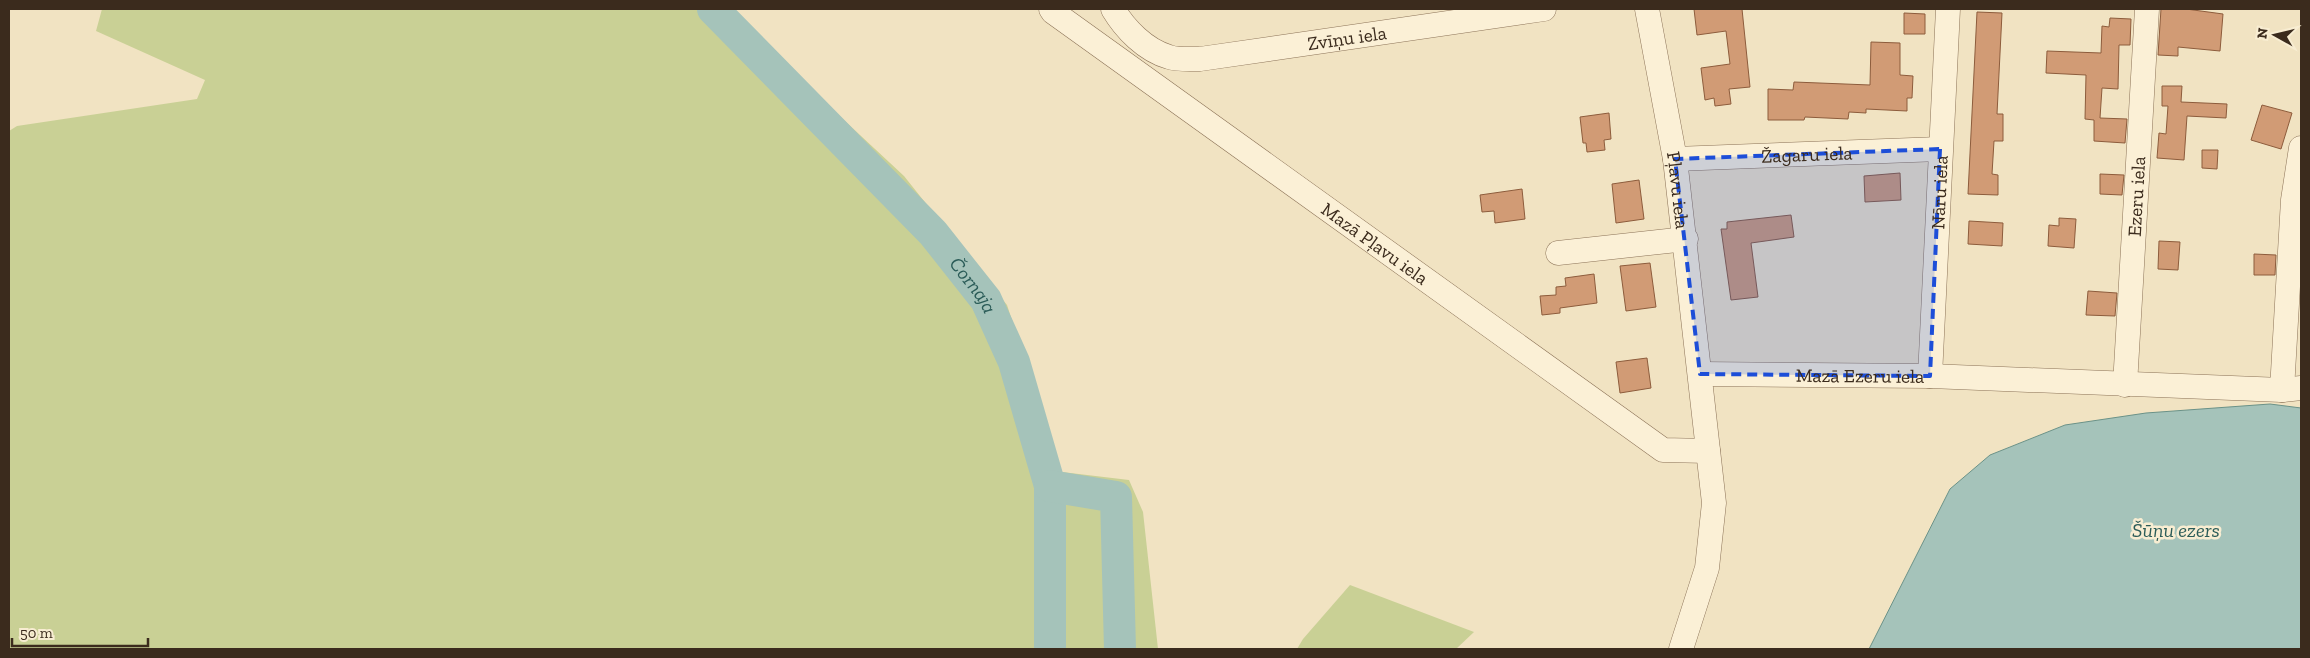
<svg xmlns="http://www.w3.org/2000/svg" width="2310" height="658" viewBox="0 0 2310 658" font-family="'Zilla Slab',serif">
	<rect width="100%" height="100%" fill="#f1e3c2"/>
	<g fill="#c9d095">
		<path d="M102,9H729L757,39L904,176L1007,305L1062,472L1129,480L1143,512L1158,649H9V131L17,126L197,99L205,80L96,31Z"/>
		<path d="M1350,585L1474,632L1456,649H1297L1303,639Z"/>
	</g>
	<path fill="#a5c3ba" stroke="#6b9288" d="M2270,404L2301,408V649H1869L1950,489L1990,455L2065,425L2146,413Z"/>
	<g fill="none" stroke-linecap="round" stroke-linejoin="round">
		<g stroke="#a5c3ba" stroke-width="32">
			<path id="s1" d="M713,9L933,233L986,300L1014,362L1050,486V649"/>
			<path d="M1050,486L1116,497L1120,649"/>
		</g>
	</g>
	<g fill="#d19b75" stroke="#8d5c3c">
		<path d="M1694,9H1742L1750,87L1729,89L1731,104L1715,106L1714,98L1705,100L1701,68L1730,64L1726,31L1697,35Z"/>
		<path d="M2161,9H2186L2223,14L2220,51L2178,47V56L2158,55Z"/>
		<path d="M1977,12L2002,13L1997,114H2003V141H1994L1992,174L1998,175V195L1968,194Z"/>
		<path d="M1904,13L1925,14V34H1904Z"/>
		<path d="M2110,18L2131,19L2130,45H2119L2118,89L2102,88L2100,118L2127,119L2125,143L2094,141V120L2085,119L2086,75L2046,73L2047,51L2101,53L2102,26L2109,27Z"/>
		<path d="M1871,42L1900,43V75L1913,76L1912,98H1907V111L1866,109V113L1849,112L1848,119L1805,117L1804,120H1768V89L1793,90L1794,82L1870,85Z"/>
		<path d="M2162,86H2182L2181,102L2227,104L2226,118L2187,116L2184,160L2157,158L2159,133L2166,134L2168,106H2162Z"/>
		<path d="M2262,105L2292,113L2281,149L2251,140Z"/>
		<path d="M1609,113L1611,139L1604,140L1605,150L1587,152L1586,143H1583L1580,117Z"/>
		<path d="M2202,150H2218L2217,169L2202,168Z"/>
		<path d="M1900,173L1901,200L1865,202L1864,176Z"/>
		<path d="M2100,174L2124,175L2122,195L2100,194Z"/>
		<path d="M1639,180L1644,219L1616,223L1612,184Z"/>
		<path d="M1522,189L1525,219L1495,223L1494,211L1482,212L1480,195Z"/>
		<path d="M1791,215L1794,237L1751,243L1758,297L1731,300L1721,229H1727V222Z"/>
		<path d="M2059,218L2076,219L2074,248L2048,246L2049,225L2059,226Z"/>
		<path d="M1969,221L2003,223L2002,246L1968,244Z"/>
		<path d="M2159,241L2180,242L2178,270L2158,269Z"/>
		<path d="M2254,254L2276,255L2275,275H2254Z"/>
		<path d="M1650,263L1656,307L1626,311L1620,266Z"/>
		<path d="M1594,274L1597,303L1560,308V313L1542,315L1540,296L1556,295V287L1566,286L1565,278Z"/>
		<path d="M2088,291L2117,293L2115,316L2086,315Z"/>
		<path d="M1647,358L1651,388L1620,393L1616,362Z"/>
	</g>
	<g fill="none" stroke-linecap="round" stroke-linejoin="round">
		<defs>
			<g id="minor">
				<path id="s2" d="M1051,9L1053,12L1663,450L1708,451"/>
				<path id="s3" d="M1113,9C1125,29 1145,50 1169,57C1178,60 1190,59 1200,59L1544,9"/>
				<path id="s4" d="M1647,9L1675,159L1714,503L1707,568L1681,649"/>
				<path id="s5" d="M1675,159L1940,149"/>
				<path d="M1558,253L1686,239"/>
				<path id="s6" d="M1700,374L1930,376L2282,390L2301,388"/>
				<path id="s7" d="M1930,376L1948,9"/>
				<path id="s8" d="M2125,385L2147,9"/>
				<path d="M2282,390L2293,200L2301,148"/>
			</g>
		</defs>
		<use href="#minor" stroke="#8c7358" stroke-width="25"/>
		<use href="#minor" stroke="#fbf0d6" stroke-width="24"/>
	</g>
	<path fill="#1d4ed8" fill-opacity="0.2" stroke="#1d4ed8" stroke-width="4" stroke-dasharray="10 6" stroke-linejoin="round" d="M1940,149L1930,376L1700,374L1675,159Z"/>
	<g text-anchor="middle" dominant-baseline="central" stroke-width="5" stroke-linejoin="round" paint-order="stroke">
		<g font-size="19" fill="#3b2b1d" stroke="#f8edd2">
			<text stroke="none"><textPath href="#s3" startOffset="255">Zvīņu iela</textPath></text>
			<text stroke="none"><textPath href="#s5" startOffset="132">Žagaru iela</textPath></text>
			<text stroke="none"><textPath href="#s4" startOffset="184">Pļavu iela</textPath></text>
			<text stroke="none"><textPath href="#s7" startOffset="184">Nāru iela</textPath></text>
			<text stroke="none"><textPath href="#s8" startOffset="189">Ezeru iela</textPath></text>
			<text stroke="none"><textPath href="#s2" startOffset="400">Mazā Pļavu iela</textPath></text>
			<text stroke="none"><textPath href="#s6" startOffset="160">Mazā Ezeru iela</textPath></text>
		</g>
		<g font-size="20" font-style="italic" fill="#2b5c58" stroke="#f8edd2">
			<text stroke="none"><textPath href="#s1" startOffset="380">Čornaja</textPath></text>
			<text x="2176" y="530">Šūņu ezers</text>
		</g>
	</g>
	<rect width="2310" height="658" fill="none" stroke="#3b2b1d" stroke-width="20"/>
	<g transform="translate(2275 35) rotate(278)" stroke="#f8edd2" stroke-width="4" paint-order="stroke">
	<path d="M0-4L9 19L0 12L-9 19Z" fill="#3b2b1d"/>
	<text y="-8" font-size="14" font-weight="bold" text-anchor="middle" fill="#3b2b1d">N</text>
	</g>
	<path d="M12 638v8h136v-8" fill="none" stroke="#3b2b1d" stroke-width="2.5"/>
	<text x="20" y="638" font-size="15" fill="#3b2b1d" stroke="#f8edd2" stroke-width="4" paint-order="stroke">50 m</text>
</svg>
